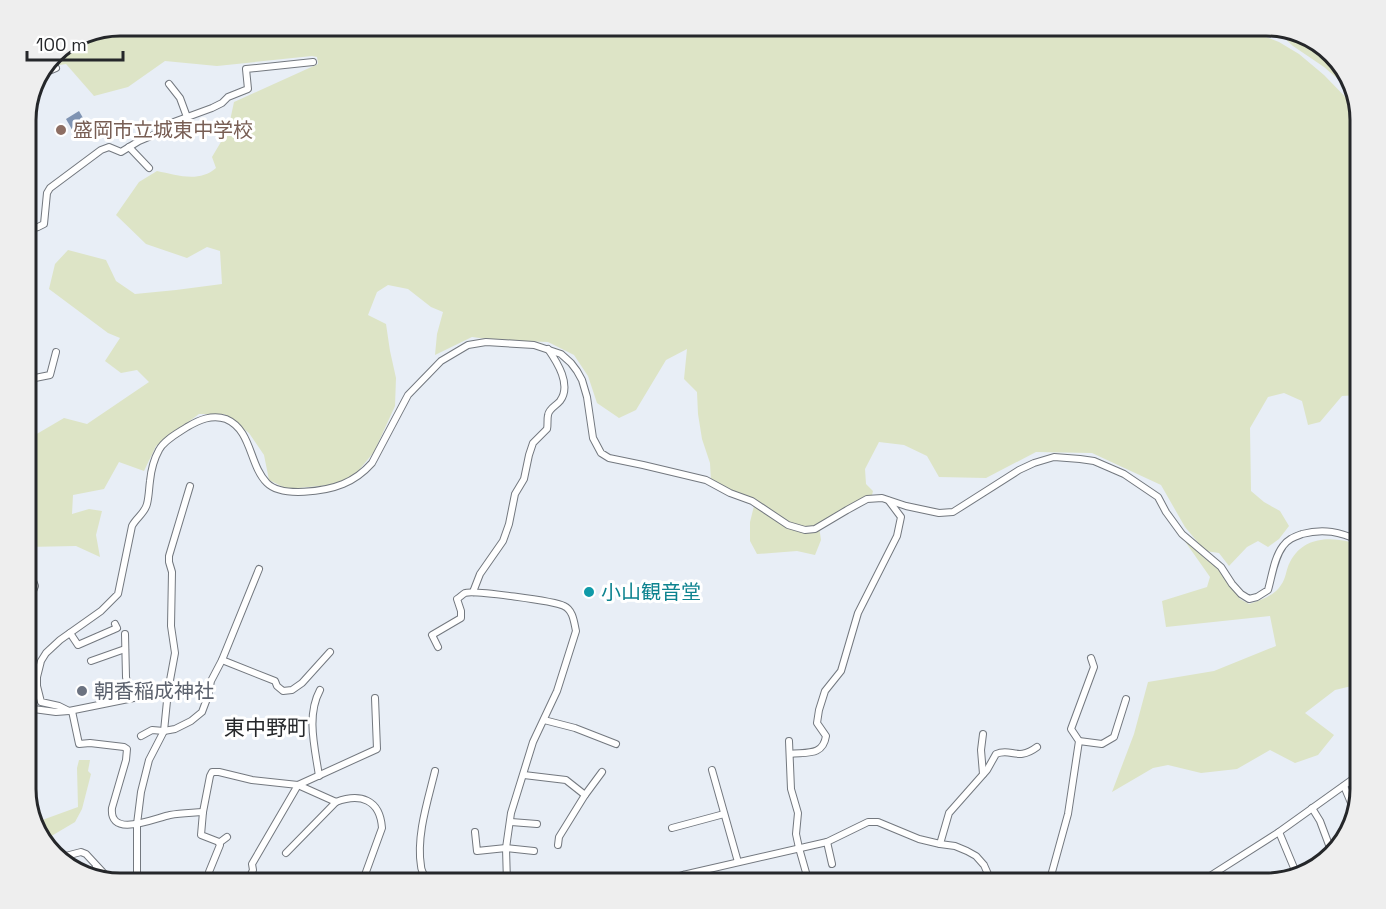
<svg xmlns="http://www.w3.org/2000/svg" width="1386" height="909" viewBox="0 0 1386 909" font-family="'Space Grotesk','Noto Sans JP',sans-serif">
	<rect width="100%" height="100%" fill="#e8eef6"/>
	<g fill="#dde4c6">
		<path d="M120,26H1251L1266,37L1279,42L1299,54L1324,75L1359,111L1360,114V396L1358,395L1342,396L1320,422L1308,425L1302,401L1284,393L1268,397L1250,428L1251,491L1264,502L1280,511L1289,526L1279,539L1268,547L1258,541L1247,547L1229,566L1219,553L1205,551L1185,527L1161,485L1092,453L1036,452L986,478L939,477L927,456L904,445L879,442L865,469L866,484L873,491L871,499L819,526L821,540L815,555L797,551L757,554L750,541V522L755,502L711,481L710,463L702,439L698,414L697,392L684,379L687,349L666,360L636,410L619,418L597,403L588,376L574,355L548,342L494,340L472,337L435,355L437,334L443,312L431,307L408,289L388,285L377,292L368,315L386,324L390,351L396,378L395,406L374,452L359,470L341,484L287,489L269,480L264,455L249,433L224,414H199L156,446L144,471L119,462L104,489L73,495L72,514L89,509L102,511L96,535L100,557L76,546L26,547V498L33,480L26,466V429L35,435L64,418L87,424L149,382L137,370L121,373L105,361L120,338L108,333L49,289L55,264L68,250L106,260L116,281L135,294L176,290L222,284L220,251L207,247L187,258L146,244L116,215L139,182L157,171C177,175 199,183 216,168L212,157L228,130L234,102L318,64L317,57L312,56L217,66L165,61L128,87L94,96L66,64L47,67L53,53Z"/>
		<path d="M1273,28L1318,41L1348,72L1357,103L1351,99L1338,79L1324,67L1293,46Z"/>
		<path d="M1170,520L1219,567L1240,599L1249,604C1261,600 1274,596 1281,585C1286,579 1286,569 1290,562C1304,535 1334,536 1360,545V684L1335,690L1305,713L1334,735L1318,755L1295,763L1270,750L1237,769L1201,773L1168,765L1153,768L1112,792L1134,734L1148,682L1214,671L1276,646L1270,616L1166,627L1162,601L1207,587L1210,577Z"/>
		<path d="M79,760H90L88,771L91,774L82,809L75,822L43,841L38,836L34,823L78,807L77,768Z"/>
	</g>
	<path fill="#7f93b2" d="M79,111L91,132L78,140L66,119Z"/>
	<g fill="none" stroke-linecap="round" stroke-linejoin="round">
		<g stroke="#7f93b2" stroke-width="2">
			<path d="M571,883C586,880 605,880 619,883"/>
			<path d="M708,883H724"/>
		</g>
		<defs>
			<g id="street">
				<path d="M44,73L56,68"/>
				<path d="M169,84L180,98L187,117"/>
				<path d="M129,147L149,168"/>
				<path d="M26,230L38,227L44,224L47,193L50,188L101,150L109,147L121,152L139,141L158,133L171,123L212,108L222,103L228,97L248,89L246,69L313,62"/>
				<path d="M26,377L30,379L50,375L56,352"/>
				<path d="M26,563L35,586L33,591L26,596"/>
				<path d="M473,592L480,574L503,541L509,524L515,494L524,479L529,455L533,443L547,429C548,425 547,420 548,415C549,408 556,406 560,401C572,385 557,362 548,349"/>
				<path d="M70,633L78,645L117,628L115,624"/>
				<path d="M125,634L126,677L130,699"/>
				<path d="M438,647L432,635L461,618V611L457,599C459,598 463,594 465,593C473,590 555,601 564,606C573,610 574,622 576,631L557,691L533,742L511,813L506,848L507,883"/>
				<path d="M222,660L275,681L277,686L283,691L292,690L302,683L330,652"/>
				<path d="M91,661L125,649"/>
				<path d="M168,691L175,653L171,626L172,572L169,562V556L190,486"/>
				<path d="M26,708L56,712L69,711L168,691L164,731L149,760L141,792L137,824V883"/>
				<path d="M69,711L59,706L41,702L37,686V677L41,661L46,653L60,640L101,611L118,594L132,526C136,518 145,513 147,504C149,496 149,488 150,481C151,471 154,459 159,450C164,440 178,433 187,427C199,420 212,414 226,419C252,430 249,465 267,483C282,498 326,491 343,484C355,479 364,472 372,463L408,395L441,361L468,345L486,342L534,345L561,354L571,363L577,371L582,380L587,397L593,438L601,453L609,458L643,465L706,480L730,493L752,501L788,525L805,530L815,529L847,510L867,499L882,498L906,506L939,513L953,512L1019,470L1034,463L1054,457L1080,459L1094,461L1124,474L1158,497L1166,512L1182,534L1221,567L1232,584L1241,594L1249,599L1257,597L1268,590C1272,576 1274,558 1283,546C1288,539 1294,537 1302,534C1324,528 1340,532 1360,541"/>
				<path d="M72,711L79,744L90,743L124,747L127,749L126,760L112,808C109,839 155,818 170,815C181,813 192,813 203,812"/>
				<path d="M544,720L575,728L616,744"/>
				<path d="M983,734L981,750L983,774"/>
				<path d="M141,736L152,730L164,731L175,729L191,721L202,712L208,696L211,681L222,660L259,569"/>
				<path d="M789,741L791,789L798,813L796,834L799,848L809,883"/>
				<path d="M1079,741L1102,744L1114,737L1126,699"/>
				<path d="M790,754C807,752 823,756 826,736L817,723L819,710L825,691L841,671L858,613L897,536L901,517L889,501"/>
				<path d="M712,770L738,862"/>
				<path d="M524,775L566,780L585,795"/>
				<path d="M319,776C315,748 306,716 320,690"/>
				<path d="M1344,786L1354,810"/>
				<path d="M1312,808L1320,821L1332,853"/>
				<path d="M511,822L537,824"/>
				<path d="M672,828L724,814"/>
				<path d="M475,832L477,851L506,848L534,851"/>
				<path d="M1279,832L1297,875"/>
				<path d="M827,842L832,864"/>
				<path d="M219,843L227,837"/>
				<path d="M940,844L949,813L987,770L996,754C1011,747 1017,762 1037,747"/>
				<path d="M558,845L559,837L585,795L602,772"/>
				<path d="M286,853L336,802"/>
				<path d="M58,858L81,852L86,854L111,881"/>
				<path d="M684,875L698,883"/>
				<path d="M94,876L96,866"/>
				<path d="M211,883L209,872L220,845L219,842L201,835L203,812L210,776L212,772H219L252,780L298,785L336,802C360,793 380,799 382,828L362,883"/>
				<path d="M247,883L253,870L252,864L298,785L377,749L375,698"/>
				<path d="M429,883C426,878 421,872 421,866C416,836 428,800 435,771"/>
				<path d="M652,883L683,875L827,842L868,822H878L919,839L940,844L955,846L967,851L976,856L984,865L992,883"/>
				<path d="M1049,883L1068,814L1079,741L1071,729L1094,667L1091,658"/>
				<path d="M1199,883L1279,832L1360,774"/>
			</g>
		</defs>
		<use href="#street" stroke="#73787f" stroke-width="8"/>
		<use href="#street" stroke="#fff" stroke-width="6"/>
	</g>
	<circle fill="#8d6e63" stroke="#fff" stroke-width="2" cx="61" cy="130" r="6"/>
	<circle fill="#0f9aa8" stroke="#fff" stroke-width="2" cx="589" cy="592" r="6"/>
	<circle fill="#6b7280" stroke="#fff" stroke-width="2" cx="82" cy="691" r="6"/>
	<g text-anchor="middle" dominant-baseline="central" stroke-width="6" stroke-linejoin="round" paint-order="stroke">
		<g font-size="20" fill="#785e54" stroke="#fff" text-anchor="start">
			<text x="73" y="130">盛岡市立城東中学校</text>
		</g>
		<g font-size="20" fill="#0d838f" stroke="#fff" text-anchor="start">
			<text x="601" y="592">小山観音堂</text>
		</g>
		<g font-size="20" fill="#5b616d" stroke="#fff" text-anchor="start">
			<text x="94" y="691">朝香稲成神社</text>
		</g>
		<g font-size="21" fill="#25272a" stroke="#fff">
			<text x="266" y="727">東中野町</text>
		</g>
	</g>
	<path d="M0 0H1386V909H0ZM120 36H1266A84 84 0 0 1 1350 120V789A84 84 0 0 1 1266 873H120A84 84 0 0 1 36 789V120A84 84 0 0 1 120 36Z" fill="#eee" fill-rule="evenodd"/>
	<path fill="none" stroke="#25272a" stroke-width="3" d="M120 36H1266A84 84 0 0 1 1350 120V789A84 84 0 0 1 1266 873H120A84 84 0 0 1 36 789V120A84 84 0 0 1 120 36Z"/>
	<path d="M27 51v9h96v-9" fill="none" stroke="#25272a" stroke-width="3"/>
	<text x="36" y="51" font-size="18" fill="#25272a" stroke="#ffffff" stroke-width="4.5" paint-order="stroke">100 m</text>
</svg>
